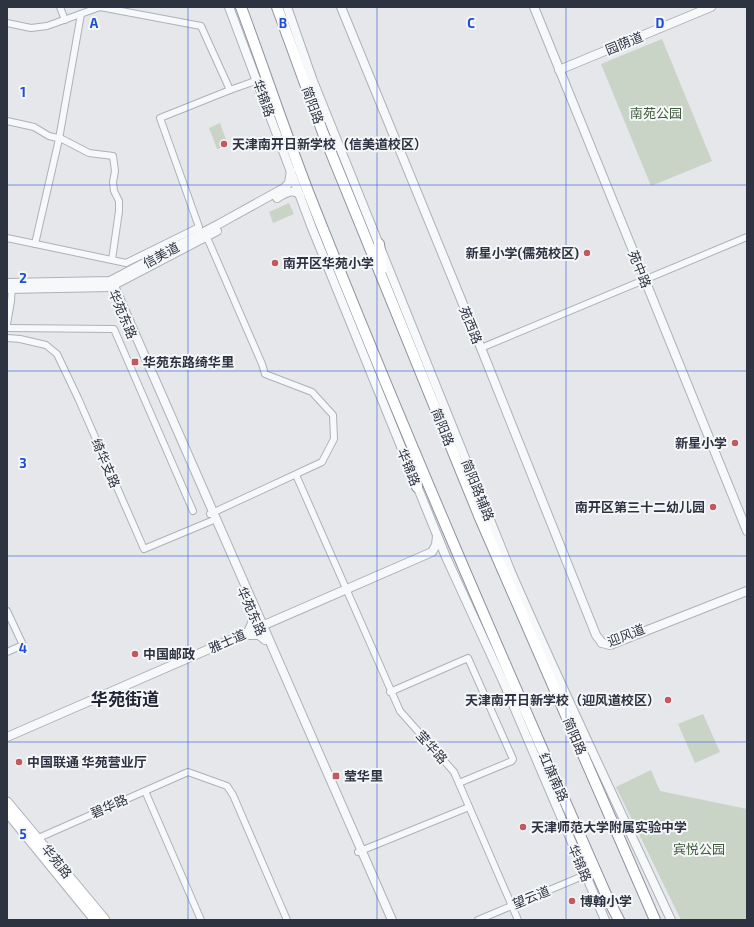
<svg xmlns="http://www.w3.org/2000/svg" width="754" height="927" viewBox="0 0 754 927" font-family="'Exo 2','Noto Sans SC',sans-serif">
	<rect width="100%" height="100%" fill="#e5e7eb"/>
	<g fill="#c9d4c7">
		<path d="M662,39L712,161L651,186L601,64Z"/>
		<path d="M220,123L228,145L217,149L209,128Z"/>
		<path d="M289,203L294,214L273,223L269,212Z"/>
		<path d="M703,714L720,752L695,763L678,724Z"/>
		<path d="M651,770L660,791L747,809V920H681L616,787Z"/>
	</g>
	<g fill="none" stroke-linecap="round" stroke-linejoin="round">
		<defs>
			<g id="minor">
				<path d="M60,7L65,20"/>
				<path d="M7,23L31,28L47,26L100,7L201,26L230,90L160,118L199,227L126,263L7,238"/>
				<path d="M230,90L258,80"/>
				<path d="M7,121L34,127L49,136L62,139L89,153L113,156L115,171L113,182L114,191L119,201V211L112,260"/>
				<path d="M206,237L209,242L262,364L265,374L312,392L333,415L334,439L322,462L210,514"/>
				<path d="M35,244L59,139L81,14"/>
				<path d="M7,324L11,301L12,286"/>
				<path d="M7,328L114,329L193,511"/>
				<path d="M7,338L20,339L46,345L57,354L78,398L144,549L216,519"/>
				<path d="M481,348L747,237"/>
				<path d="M296,475L400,711L454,772L518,920"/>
				<path d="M7,611L23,645L7,652"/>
				<path d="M390,692L468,658L513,759L512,761L459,783"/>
				<path d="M145,791L201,920"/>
				<path d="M34,840L188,772L227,786L233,795L287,920"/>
				<path d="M358,852L469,807"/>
				<path d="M478,920L585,875"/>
			</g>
			<g id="tertiary">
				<path d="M229,7L312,228L446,557L503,681L605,920"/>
				<path d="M287,7L313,81L511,572C562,689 617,804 671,920"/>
				<path d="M341,7L481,348L596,635L602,643"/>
				<path d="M534,7L747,531"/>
				<path d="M559,70L711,7"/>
				<path d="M277,198C285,193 293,188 300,195"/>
				<path d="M110,281L114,286L392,920"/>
				<path d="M7,283L110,281L219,224L284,188L289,183L291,171"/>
				<path d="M7,289L110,287L217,231"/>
				<path d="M248,632L252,623L253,612"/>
				<path d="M249,635H259L265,640"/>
				<path d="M602,643L610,645L747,591"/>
				<path d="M7,737L432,552L436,545L437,536"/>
			</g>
			<g id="secondary">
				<path d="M7,802L105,920"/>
				<path d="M7,812L95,920"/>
			</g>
			<g id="trunk">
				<path d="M241,7C264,69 285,132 309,194C403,431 505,665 608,899L619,920"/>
				<path d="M277,7L323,133L480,518L655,920"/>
				<path d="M379,244L382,269"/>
				<path d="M414,460L417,487"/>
			</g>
		</defs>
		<use href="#minor" stroke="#aeb1b8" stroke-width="8"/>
		<use href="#tertiary" stroke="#aeb1b8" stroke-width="10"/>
		<use href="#secondary" stroke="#aeb1b8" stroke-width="11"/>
		<use href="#trunk" stroke="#8e93a0" stroke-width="12"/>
		<use href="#minor" stroke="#f7f8f9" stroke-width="6"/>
		<use href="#tertiary" stroke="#f7f8f9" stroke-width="8"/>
		<use href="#secondary" stroke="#fff" stroke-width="9"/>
		<use href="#trunk" stroke="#fff" stroke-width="10"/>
	</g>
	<path fill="none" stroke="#1d4ed8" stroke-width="1" stroke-opacity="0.55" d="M188,7V920M377,7V920M566,7V920M7,185H747M7,371H747M7,556H747M7,742H747"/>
	<g fill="#c1595e" stroke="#f4f6f8" stroke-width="1.5">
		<circle cx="224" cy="144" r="4"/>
		<circle cx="587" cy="253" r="4"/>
		<circle cx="275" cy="263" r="4"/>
		<rect x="131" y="358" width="8" height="8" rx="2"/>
		<circle cx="735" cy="443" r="4"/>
		<circle cx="713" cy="507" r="4"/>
		<circle cx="135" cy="654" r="4"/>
		<circle cx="668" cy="700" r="4"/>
		<circle cx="19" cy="762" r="4"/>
		<rect x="332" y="772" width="8" height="8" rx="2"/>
		<circle cx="523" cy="827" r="4"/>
		<circle cx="572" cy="901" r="4"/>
	</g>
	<g text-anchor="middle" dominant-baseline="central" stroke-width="4" stroke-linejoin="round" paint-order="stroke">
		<g font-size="13" fill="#2e3342" stroke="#f4f6f8">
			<text transform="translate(624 43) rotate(-22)">园荫道</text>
			<text transform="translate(264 98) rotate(70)">华锦路</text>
			<text transform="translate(313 105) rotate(70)">简阳路</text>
			<text transform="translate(161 255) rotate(-28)">信美道</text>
			<text transform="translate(640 269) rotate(68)">苑中路</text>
			<text transform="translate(123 314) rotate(67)">华苑东路</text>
			<text transform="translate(471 325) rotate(68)">苑西路</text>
			<text transform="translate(443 427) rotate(68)">简阳路</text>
			<text transform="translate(106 463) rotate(67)">绮华支路</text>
			<text transform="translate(409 467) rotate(68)">华锦路</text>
			<text transform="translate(478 490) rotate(68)">简阳路辅路</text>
			<text transform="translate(252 611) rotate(66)">华苑东路</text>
			<text transform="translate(626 635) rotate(-21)">迎风道</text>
			<text transform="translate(227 641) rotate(-24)">雅士道</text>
			<text transform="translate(575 736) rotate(67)">简阳路</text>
			<text transform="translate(432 747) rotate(48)">莹华路</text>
			<text transform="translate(554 777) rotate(66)">红旗南路</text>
			<text transform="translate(109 806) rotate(-24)">碧华路</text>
			<text transform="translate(57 861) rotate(51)">华苑路</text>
			<text transform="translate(580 863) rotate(67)">华锦路</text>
			<text transform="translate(531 897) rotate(-22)">望云道</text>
		</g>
		<g font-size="13" fill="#405c3d" stroke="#f4f6f8">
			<text x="656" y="113">南苑公园</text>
			<text x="699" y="849">宾悦公园</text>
		</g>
		<g font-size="13" font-weight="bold" fill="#2e3342" stroke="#f4f6f8" text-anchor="start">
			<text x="232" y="144">天津南开日新学校（信美道校区）</text>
			<text x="579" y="253" text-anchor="end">新星小学(儒苑校区)</text>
			<text x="283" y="263">南开区华苑小学</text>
			<text x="143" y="362">华苑东路绮华里</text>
			<text x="727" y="443" text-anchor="end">新星小学</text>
			<text x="705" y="507" text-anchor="end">南开区第三十二幼儿园</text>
			<text x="143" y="654">中国邮政</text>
			<text x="660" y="700" text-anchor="end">天津南开日新学校（迎风道校区）</text>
			<text x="27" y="762">中国联通 华苑营业厅</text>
			<text x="344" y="776">莹华里</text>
			<text x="531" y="827">天津师范大学附属实验中学</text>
			<text x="580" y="901">博翰小学</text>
		</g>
		<g font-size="17" font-weight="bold" fill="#202433" stroke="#f4f6f8">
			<text x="125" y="698">华苑街道</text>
		</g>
	</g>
	<g font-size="13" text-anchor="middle" font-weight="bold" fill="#1d4ed8" stroke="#f4f6f8" stroke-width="4" stroke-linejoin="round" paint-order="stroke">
		<text x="94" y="28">A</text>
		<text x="283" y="28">B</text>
		<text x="471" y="28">C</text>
		<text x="660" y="28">D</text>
		<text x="23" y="97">1</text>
		<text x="23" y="283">2</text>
		<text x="23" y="468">3</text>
		<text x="23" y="653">4</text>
		<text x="23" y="839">5</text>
	</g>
	<rect width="754" height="927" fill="none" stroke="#2e3342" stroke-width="16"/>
</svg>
